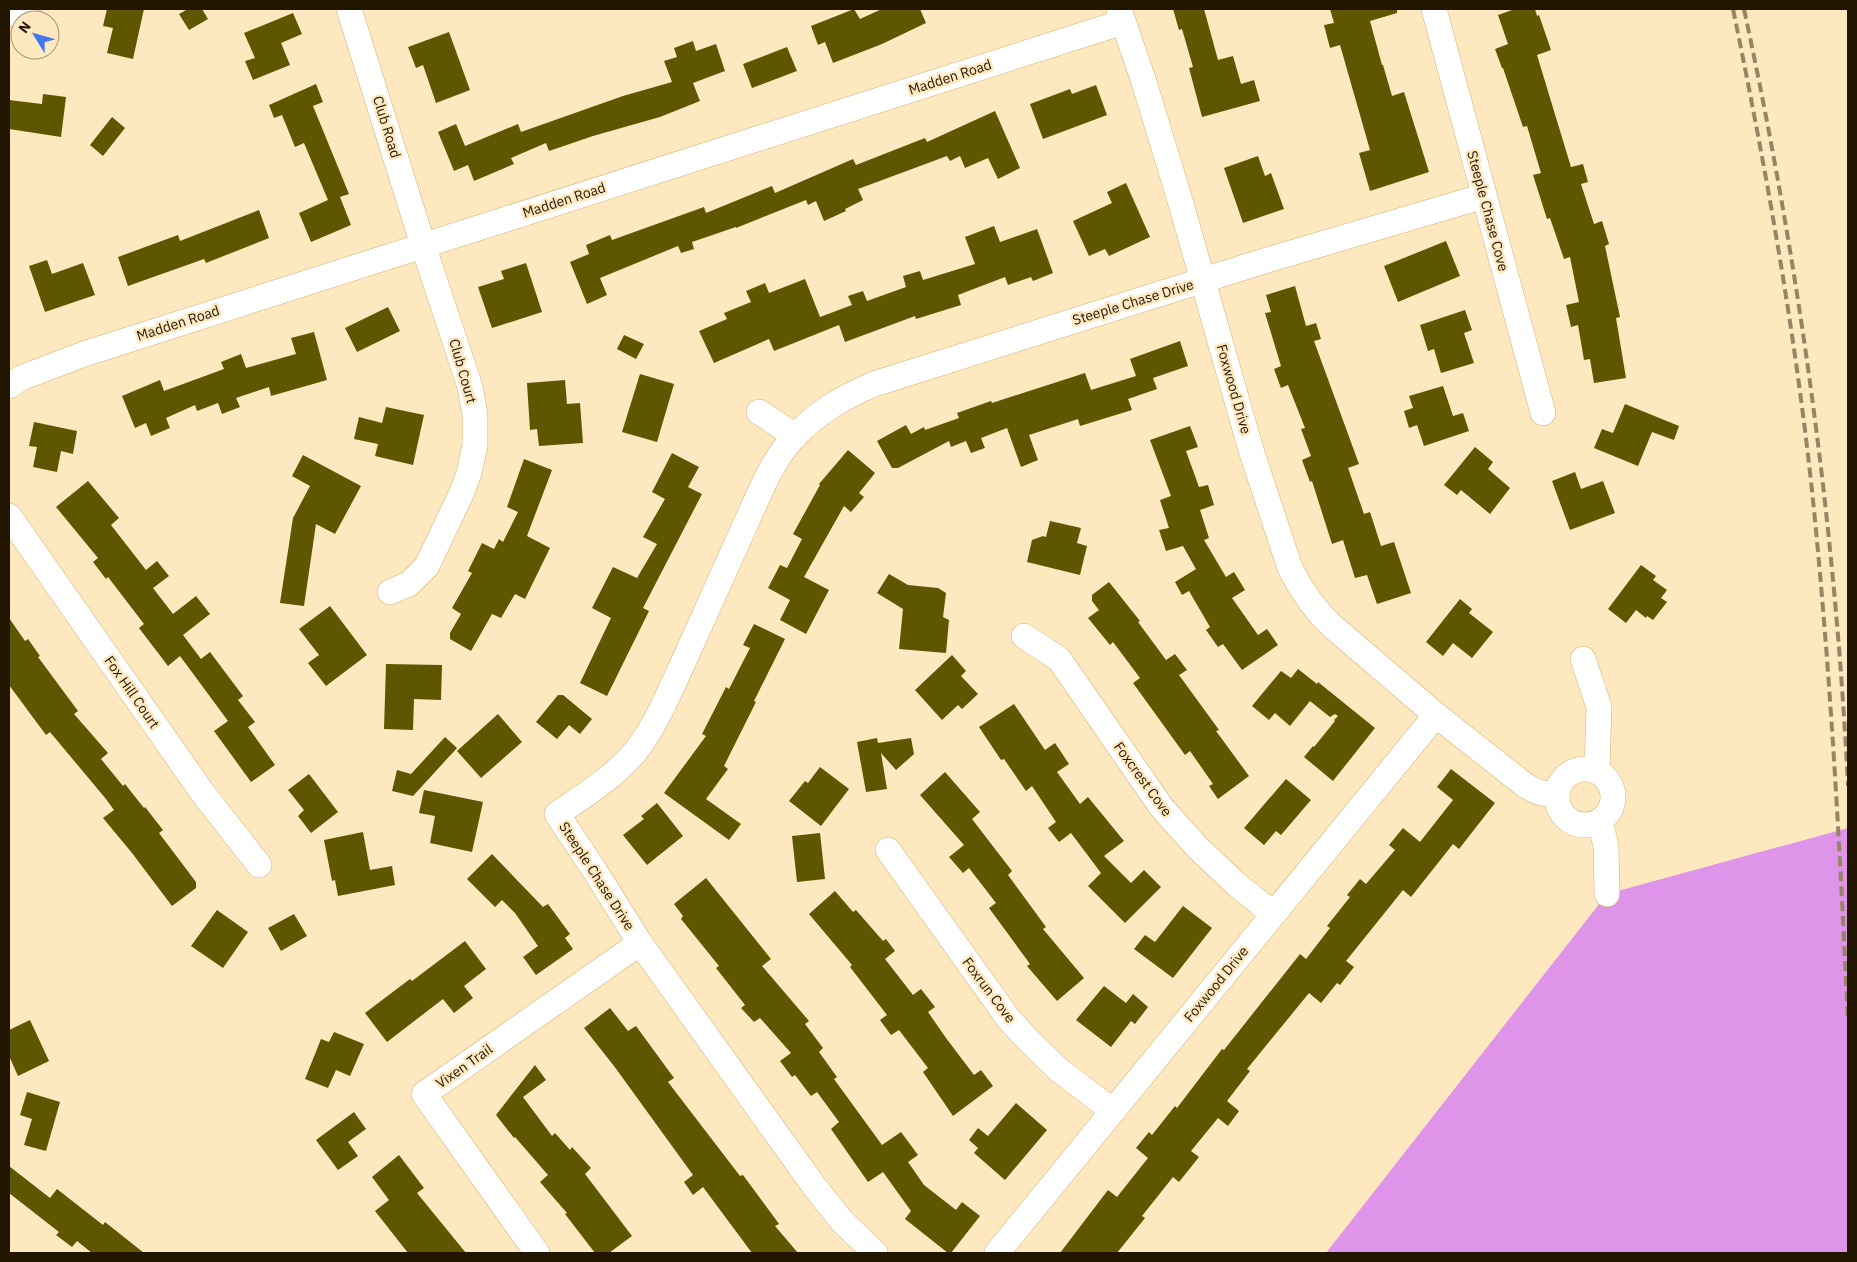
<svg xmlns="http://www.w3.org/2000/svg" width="1857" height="1262" viewBox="0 0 1857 1262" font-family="'IBM Plex Sans',sans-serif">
	<rect width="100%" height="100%" fill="#fee8c0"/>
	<path fill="#de94e8" d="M1848,828V1253H1326L1607,894Z"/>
	<g fill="#5f5600">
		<path d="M107,9H144L133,59L107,53L113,28L103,26Z"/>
		<path d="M188,9H202L208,19L189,30L179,14Z"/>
		<path d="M854,9L860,19L882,9H920L926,23L882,44L833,63L825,42L818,45L811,26Z"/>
		<path d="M1173,9H1204L1218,60L1233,56L1241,84L1254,80L1260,101L1202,117L1189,68L1193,67L1182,29L1179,30Z"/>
		<path d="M1330,9H1397V13L1370,21L1382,65H1383L1392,96L1404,92L1429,172L1370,191L1359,153L1370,150L1340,45L1330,48L1324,25L1334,23Z"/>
		<path d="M1515,9H1535L1537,16L1539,15L1551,50L1537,55L1571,167L1583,164L1588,182L1581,184L1594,224L1602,221L1609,244L1605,246L1620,317L1616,318L1626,378L1594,383L1590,359L1584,360L1578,325L1571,327L1566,305L1579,302L1570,257L1564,259L1550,218L1547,219L1533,175L1541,173L1527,126L1523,127L1503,68H1502L1495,49L1508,44L1498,15Z"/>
		<path d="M293,13L302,34L281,43L290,65L253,80L245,61L255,58L244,33Z"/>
		<path d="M449,32L470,90L436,103L423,65L416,68L408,47Z"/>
		<path d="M693,41L696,51L716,44L725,71L693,83L700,101L660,117L593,136L549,151L546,143L511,158L514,164L474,181L468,165L454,171L438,132L456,124L465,146L518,124L521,132L623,96L672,82L664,61L677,57L674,48Z"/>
		<path d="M787,47L797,71L752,88L743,64Z"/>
		<path d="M316,84L323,102L313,106L349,194L340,197L351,225L311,242L299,213L328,200L304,143L295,147L282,115L274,118L269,105Z"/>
		<path d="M1096,85L1107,115L1043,139L1030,104L1070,89L1072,94Z"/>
		<path d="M43,94L66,97L61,137L9,129V100L42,104Z"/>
		<path d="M995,111L1020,168L998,179L988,158L965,168L960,156L950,161L947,156L858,189L863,200L845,209L846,211L824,221L816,201L808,205L806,200L736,228V227L692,242L694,249L681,253L678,246L600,278L607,295L587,304L570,262L589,254L586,245L610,235L612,240L704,207L706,213L772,186L775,193L853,159L856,165L925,138L927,142Z"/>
		<path d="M112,117L125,128L103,156L90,145Z"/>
		<path d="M1258,156L1265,176L1271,173L1284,209L1243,223L1224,168Z"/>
		<path d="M1126,183L1150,237L1109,256L1105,249L1089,256L1073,221L1112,203L1107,192Z"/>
		<path d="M259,210L269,238L206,263L204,259L128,286L118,257L178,235L180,241Z"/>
		<path d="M994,226L1000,242L1037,229L1053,273L1033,281L1031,277L1008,285L1005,277L958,295L961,305L916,319L915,316L845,342L839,325L774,351L769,339L714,363L699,331L727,319L724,313L751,302L746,291L765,283L769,293L805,279L820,317L852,305L848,296L863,291L867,301L906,287L903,276L920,271L923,280L975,264L965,237Z"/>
		<path d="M1446,241L1460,276L1398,302L1384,266Z"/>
		<path d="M47,260L52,274L83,263L95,295L45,312L29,266Z"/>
		<path d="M526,263L542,312L492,328L478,287L504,279L501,271Z"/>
		<path d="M1295,286L1306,326L1316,323L1321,339L1314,341L1359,464L1348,468L1364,514L1370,512L1381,546L1394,542L1411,593L1377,604L1367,575L1355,578L1343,540L1332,544L1312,481L1310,482L1302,460L1311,456L1301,429L1305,428L1288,385L1281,388L1274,369L1281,366L1265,313L1271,312L1266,295Z"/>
		<path d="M388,307L400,331L357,352L345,328Z"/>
		<path d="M1465,310L1472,330L1464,333L1474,363L1441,373L1434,349L1428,351L1420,325Z"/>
		<path d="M314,332L327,380L271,396L269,387L236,398L240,407L222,414L218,403L197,411L195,405L166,418L170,428L151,436L146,423L135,428L122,396L160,380L164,391L224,369L221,362L241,354L246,368L296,354L291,338Z"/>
		<path d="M624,335L644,344L636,359L617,349Z"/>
		<path d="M1180,341L1188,366L1153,378L1157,389L1128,399L1132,410L1080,426L1078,419L1029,435L1038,460L1021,467L1007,428L981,438L985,448L971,453L966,441L951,447L949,441L898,468H892L877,441L906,425L911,434L924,427L925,430L959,418L957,413L991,401L992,403L1085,373L1091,390L1136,376L1130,359Z"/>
		<path d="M640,374L674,384L657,442L622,432Z"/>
		<path d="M565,380L567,404L580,403L583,443L539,446L537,429L530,430L527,383Z"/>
		<path d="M1443,386L1453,416L1463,413L1469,431L1424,446L1417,425L1409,428L1404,411L1413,408L1409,396Z"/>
		<path d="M1625,404L1679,426L1674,440L1652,432L1638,466L1594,448L1602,429L1613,433Z"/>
		<path d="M386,407L424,415L413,465L375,456L378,444L354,439L359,417L382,423Z"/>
		<path d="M34,422L77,431L73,454L61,451L57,472L33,467L37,447L29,446Z"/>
		<path d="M1190,426L1198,447L1186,451L1199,487L1208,485L1214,505L1200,510L1209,538L1204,540L1226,577L1234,572L1245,590L1232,598L1258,635L1267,629L1278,645L1242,670L1223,644L1218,647L1206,630L1210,627L1189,591L1182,595L1175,582L1196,569L1183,546L1166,551L1159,530L1169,528L1160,500L1171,496L1150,440Z"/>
		<path d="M1475,447L1493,462L1488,469L1510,488L1490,514L1461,490L1457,495L1444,485Z"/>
		<path d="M848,450L875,473L859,493L864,497L851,512L844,506L804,577L829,590L806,634L780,620L790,600L768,588L780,565L787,568L802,539L793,534L820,485L819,484Z"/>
		<path d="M672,453L699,467L688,487L702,494L643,608L649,611L607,696L580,683L611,618L592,608L613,567L637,578L657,544L643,537L665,499L652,492Z"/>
		<path d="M303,455L361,486L335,534L316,524L304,606L280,603L293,518L310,486L292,476Z"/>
		<path d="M524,459L552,470L527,536L550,548L525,599L515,594L501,618L492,614L471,651L450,639V633L461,614L452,608L472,573L468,571L482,543L494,549L499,539L503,542L518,512L507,507Z"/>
		<path d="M1575,472L1581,489L1603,481L1615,513L1570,530L1552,481Z"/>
		<path d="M88,481L119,518L111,525L146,570L157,561L169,576L153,588L173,614L196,596L210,614L183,635L201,659L210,652L243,696L238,700L255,722L248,727L275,765L251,782L214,731L228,721L180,656L168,666L139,628L144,624L108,577L106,579L93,562L98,558L56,507Z"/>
		<path d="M1050,521L1081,528L1077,543L1087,546L1080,575L1027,562L1032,540L1043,536L1046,537Z"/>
		<path d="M1641,565L1656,576L1653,580L1667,590L1661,598L1667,602L1653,620L1647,616L1646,618L1636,610L1626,623L1608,609Z"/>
		<path d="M889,574L908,585L938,588L946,593L943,617L949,620L946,653L899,649L903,609L877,593Z"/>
		<path d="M1109,582L1140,621L1138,622L1166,660L1175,654L1187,670L1179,675L1219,730L1216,731L1249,776L1218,799L1209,786L1213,784L1190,751L1185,755L1133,683L1140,678L1113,642L1110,645L1088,618L1099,610L1092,601V595Z"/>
		<path d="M1460,599L1472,609L1469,613L1493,632L1472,658L1453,643L1443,656L1426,642Z"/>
		<path d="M330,606L367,655L326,686L308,663L319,655L299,629Z"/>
		<path d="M9,618L25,641L28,639L40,656L38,657L78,711L74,714L108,753L101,759L123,786L125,784L144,808L145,807L163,830L159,833L196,882V888L172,906L132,853L103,818L114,810L106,799L50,732L46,735L9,685Z"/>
		<path d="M754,624L785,639L754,701L756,702L724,766L728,769L706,799L741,824L729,840L664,793L706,736L702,734L726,687L729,689L750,648L743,645Z"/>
		<path d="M952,655L966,671L961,676L978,694L962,709L958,705L942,720L915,690Z"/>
		<path d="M386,664L442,665L441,700L414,699L413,730L384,729Z"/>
		<path d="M1298,669L1317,684L1318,682L1375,728L1333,781L1304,757L1313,746L1314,747L1335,721L1334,720L1338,716L1335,714L1330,717L1310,701L1290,726L1275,713L1269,720L1252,706L1281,671L1291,678Z"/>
		<path d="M558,695H563L592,719L580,734L569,725L557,739L536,722Z"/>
		<path d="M1014,704L1045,750L1055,743L1069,764L1057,772L1080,804L1088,797L1124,841L1104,856L1131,883L1144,870L1161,887L1125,923L1088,886L1101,873L1071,833L1059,842L1048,828L1056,822L1032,786L1026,791L1004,759L1001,760L979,727Z"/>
		<path d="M498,714L522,742L481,778L457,751Z"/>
		<path d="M445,737L457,748L413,796L392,791L397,770L411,774Z"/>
		<path d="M877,738L878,743L911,738L914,754L896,770L881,753L887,789L866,792L857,742Z"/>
		<path d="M820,767L849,789L821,826L789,801L805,781L808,783Z"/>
		<path d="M1451,769L1495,803L1459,849L1453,844L1411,897L1403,890L1346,961L1354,967L1340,985L1337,983L1321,1003L1309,993L1247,1069L1250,1071L1227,1101L1239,1111L1228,1126L1218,1118L1191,1151L1199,1157L1179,1182L1173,1177L1142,1216L1145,1218L1117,1253H1060L1108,1190L1117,1197L1148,1158L1136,1148L1149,1132L1152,1135L1175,1106L1177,1108L1222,1049L1224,1050L1300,954L1306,959L1330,928L1327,926L1350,897L1347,895L1360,879L1366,884L1395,850L1389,845L1403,828L1420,842L1453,800L1437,787Z"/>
		<path d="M945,772L980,812L972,819L1012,871L1008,875L1046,927L1043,929L1084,978L1057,1001L1027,966L1030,964L989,908L996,903L969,868L963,873L949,857L964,845L920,795Z"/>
		<path d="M309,774L338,812L311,833L298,816L304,810L288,790Z"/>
		<path d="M1286,779L1311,800L1281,835L1276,831L1264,845L1244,828Z"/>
		<path d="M424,790L483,802L472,852L430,843L435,816L419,813Z"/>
		<path d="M657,803L683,836L647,865L623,835L644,819L641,816Z"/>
		<path d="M363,832L370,870L392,866L395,885L338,896L335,880L332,881L324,840Z"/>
		<path d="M820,833L825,879L797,882L792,836Z"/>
		<path d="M492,854L543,907L548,904L570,934L565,938L573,949L536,975L523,957L538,946L515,913L502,900L495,907L467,879Z"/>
		<path d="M706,878L771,959L762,966L809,1021L805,1024L823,1048L819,1052L837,1077L834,1079L882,1145L901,1132L918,1155L908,1162L924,1185L956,1210L962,1202L980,1216L951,1253H948L905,1219L911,1211L883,1172L868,1182L831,1129L839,1122L817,1092L811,1096L795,1075L792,1077L780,1061L791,1053L760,1018L754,1022L741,1008L745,1005L716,968L719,966L681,919L683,916L674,904Z"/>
		<path d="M835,891L853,912L856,910L883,941L886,939L895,951L885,959L913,995L921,989L935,1007L928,1012L946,1038L974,1075L981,1070L993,1086L953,1116L923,1072L928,1068L899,1030L891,1035L880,1020L887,1015L850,967L852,965L809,914Z"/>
		<path d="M1183,906L1212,928L1173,978L1134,949L1145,935L1155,942Z"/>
		<path d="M217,910L248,932L223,968L191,946Z"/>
		<path d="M294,914L307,936L281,951L268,928Z"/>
		<path d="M465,941L486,969L464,986L473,998L454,1013L443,999L387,1042L365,1013L410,979L412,981Z"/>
		<path d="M1104,986L1126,1003L1133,994L1148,1007L1135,1024L1131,1021L1111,1047L1076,1020Z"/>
		<path d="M610,1008L628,1031L636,1026L674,1078L668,1082L740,1176L743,1175L779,1224L775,1226L798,1253H752L703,1187L693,1195L684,1182L693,1175L614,1066L584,1028Z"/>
		<path d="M30,1020L49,1061L18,1076L9,1056V1030Z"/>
		<path d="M334,1032L364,1044L350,1076L336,1070L328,1088L305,1079L321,1039L329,1042Z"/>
		<path d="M535,1065L546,1080L523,1097L552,1136L555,1133L570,1150L572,1147L591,1168L585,1174L632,1236L609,1253H595L565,1214L567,1213L540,1182L548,1175L515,1137L514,1138L496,1115Z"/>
		<path d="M27,1092L60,1102L46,1151L24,1145L32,1119L20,1115Z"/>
		<path d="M1016,1103L1047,1130L1005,1180L974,1153L978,1148L969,1140L978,1128L988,1136Z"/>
		<path d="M354,1112L366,1129L348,1142L358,1156L338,1170L316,1140Z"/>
		<path d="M399,1155L424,1188L417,1193L466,1253H408L375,1211L389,1200L372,1177Z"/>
		<path d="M9,1166L50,1198L57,1189L103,1225L105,1222L144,1253H92L77,1241L72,1247L56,1235L59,1232L9,1193Z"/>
	</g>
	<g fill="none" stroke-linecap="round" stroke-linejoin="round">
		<defs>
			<g id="minor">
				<path d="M349,9L423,245L470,387L475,415V445L469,473L462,492L427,566L409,584L390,592"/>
				<path d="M1119,9L1144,82L1179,197L1251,450L1290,568C1301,590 1314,609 1332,626L1436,715L1526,786L1538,792L1557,796"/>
				<path d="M1434,9L1543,413"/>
				<path d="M9,12L29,20"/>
				<path d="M9,386L21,378L84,354L1123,22"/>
				<path d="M759,412L795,436"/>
				<path d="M9,516L202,792L259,865"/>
				<path d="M1024,636L1059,659L1162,808L1197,847L1235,883L1262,905L1276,911"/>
				<path d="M1583,659L1599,707L1597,771"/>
				<circle cx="1585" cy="797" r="28"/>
				<path d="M1600,821L1606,846L1607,894"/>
				<path d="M888,850L1008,1018L1028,1040L1059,1070L1113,1111"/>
				<path d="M537,1253L424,1094L640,943"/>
				<path d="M875,1253L841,1220L814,1186L640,943L595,871L557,814C586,794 620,774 641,744C660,717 673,684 687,654C707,610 726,567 746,523C760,493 772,459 796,435C819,411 844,397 874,384L1264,261L1484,196"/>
				<path d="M997,1253L1436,715"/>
			</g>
		</defs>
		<use href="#minor" stroke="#d4b06d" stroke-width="26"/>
		<use href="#minor" stroke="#fff" stroke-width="25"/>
		<g stroke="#968465" stroke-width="4" stroke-dasharray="10 5" stroke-linecap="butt">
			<path d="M1733,9C1767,174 1797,342 1814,510C1831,680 1840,851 1848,1022"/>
			<path d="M1744,9C1799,264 1835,525 1848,786"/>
		</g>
	</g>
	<g text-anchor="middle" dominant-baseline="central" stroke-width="5" stroke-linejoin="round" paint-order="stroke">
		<g font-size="14" fill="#231600" stroke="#fee8c0">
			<text transform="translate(950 77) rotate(-18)">Madden Road</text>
			<text transform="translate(387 127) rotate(73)">Club Road</text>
			<text transform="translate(564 200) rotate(-18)">Madden Road</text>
			<text transform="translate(1488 211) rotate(75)">Steeple Chase Cove</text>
			<text transform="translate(1133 302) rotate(-17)">Steeple Chase Drive</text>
			<text transform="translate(178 323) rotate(-18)">Madden Road</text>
			<text transform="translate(463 371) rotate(74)">Club Court</text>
			<text transform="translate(1234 389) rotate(74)">Foxwood Drive</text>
			<text transform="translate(132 692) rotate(55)">Fox Hill Court</text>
			<text transform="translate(1143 779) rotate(54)">Foxcrest Cove</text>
			<text transform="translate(597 876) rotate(57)">Steeple Chase Drive</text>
			<text transform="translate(1216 984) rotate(-51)">Foxwood Drive</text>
			<text transform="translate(989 990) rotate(53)">Foxrun Cove</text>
			<text transform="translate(464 1066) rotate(-35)">Vixen Trail</text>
		</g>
	</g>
	<rect width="1857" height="1262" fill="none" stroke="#231600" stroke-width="20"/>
	<g transform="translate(35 35) rotate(307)"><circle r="24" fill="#fee8c0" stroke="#a69473"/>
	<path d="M0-4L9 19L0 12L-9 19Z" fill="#4278e9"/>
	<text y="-8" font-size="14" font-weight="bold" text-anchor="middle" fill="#231600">N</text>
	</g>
</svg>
